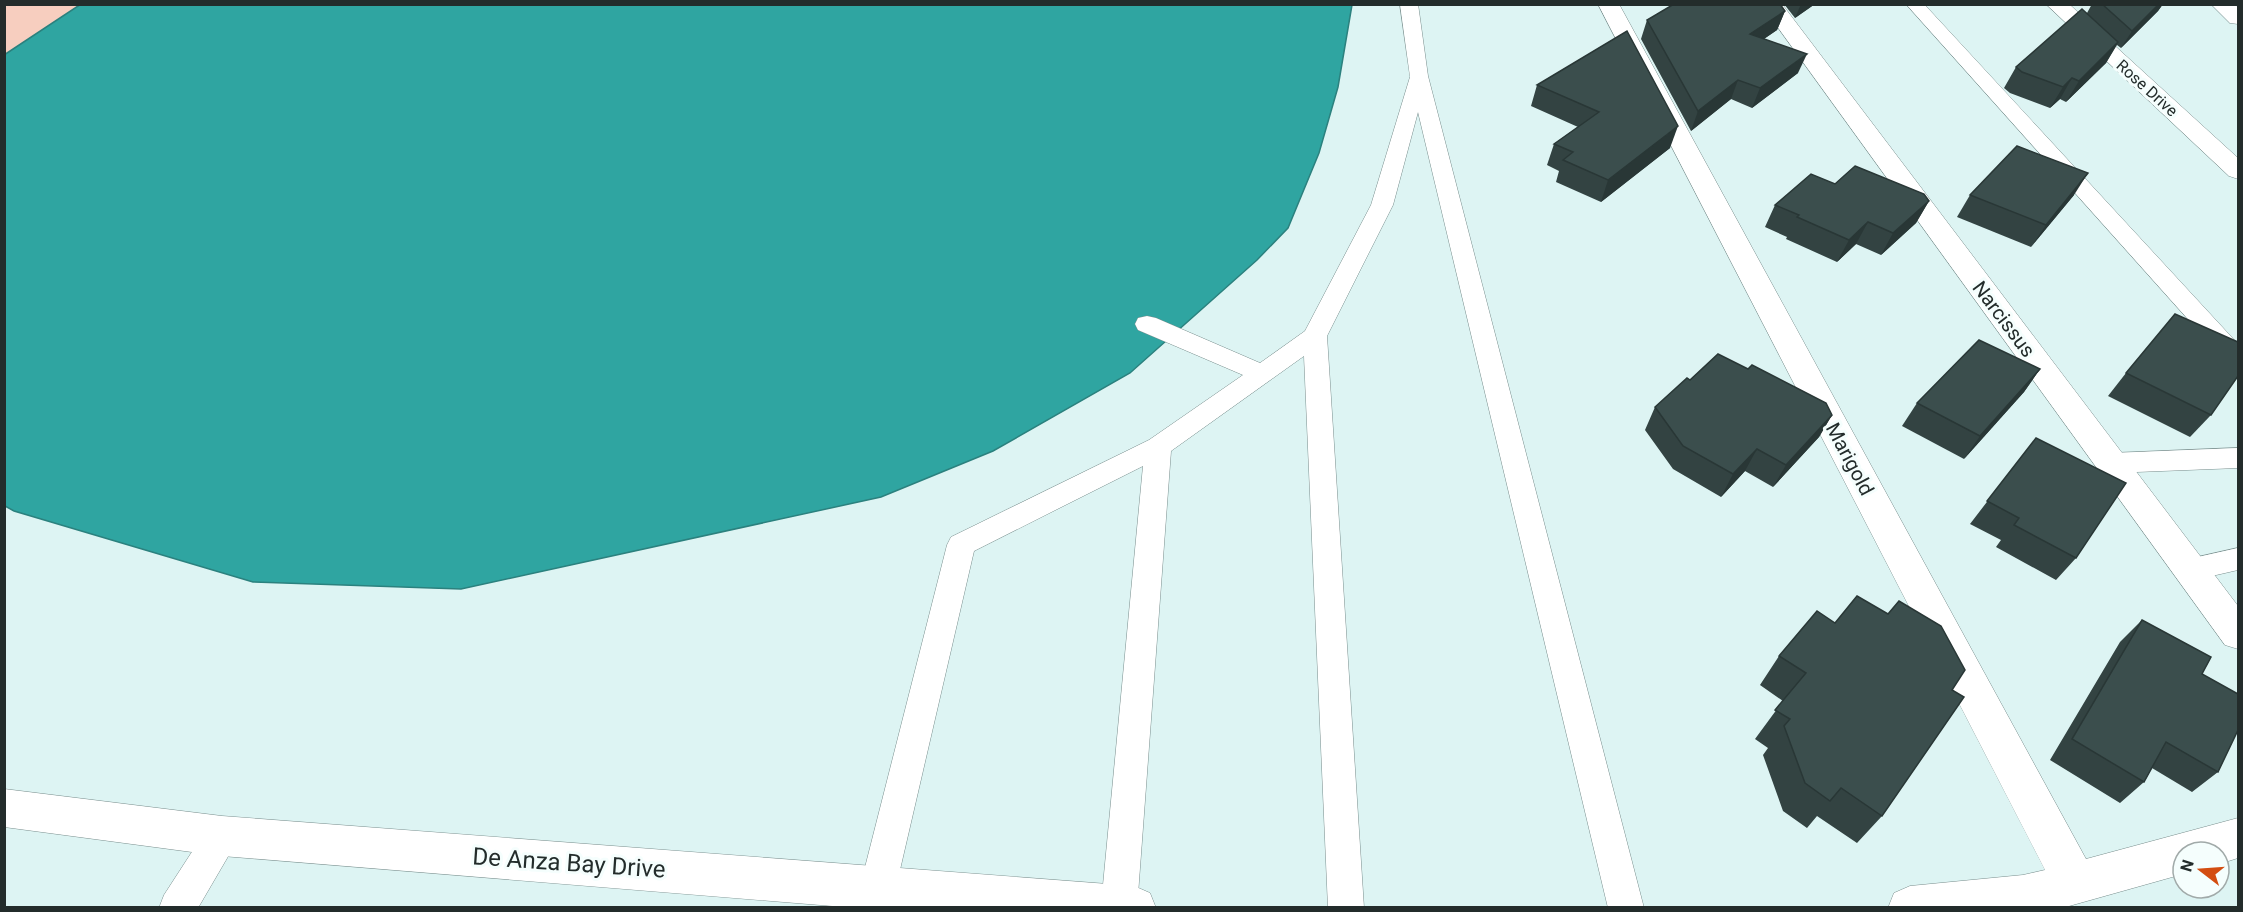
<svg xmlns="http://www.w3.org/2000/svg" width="2243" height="912" viewBox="0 0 2243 912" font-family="Roboto,sans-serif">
	<rect width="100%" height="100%" fill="#ddf4f3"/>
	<path fill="#f7cebf" d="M4,5H81L7,53H5Z"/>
	<path fill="#2fa5a1" stroke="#2b817e" stroke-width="1.5" d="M81,4L1352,5L1338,87L1319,153L1288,228L1257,260L1130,373L993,451L881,497L461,589L253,582L14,511L5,506L4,55Z"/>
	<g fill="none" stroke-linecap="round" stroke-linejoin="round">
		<defs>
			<g id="service">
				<path d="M1400,4H1418L1428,76L1644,908H1608L1418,112L1393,205L1327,336L1364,908H1328L1304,356L1171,451L1137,908L1101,906L1143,466L974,551L896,887L891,899L878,904L865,899L860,887L947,545L951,537L1149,440L1243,375L1138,330L1135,324L1138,318L1147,316L1156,318L1260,363L1305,331L1371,205L1410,77Z"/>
				<path d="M1906,4H1924L2238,344V367L2229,365Z"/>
				<path d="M2238,448V468L2111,473L2101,470L2097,463L2101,456L2111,453Z"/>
				<path d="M2238,548V570L2190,581L2180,577L2175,569L2180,561Z"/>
				<path d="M222,820L234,824L240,836L198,908H159L164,895L210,824Z"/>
			</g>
			<g id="minor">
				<path d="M1598,4H1619L2086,859L2238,818V858L2219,864V852H2183V874L2062,908H1888L1894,893L1910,886L2023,875L2045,870Z"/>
				<path d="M1761,4H1782L2238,606V649L2225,645Z"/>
				<path d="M2046,4H2069L2238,158V179L2229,176Z"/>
				<path d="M2211,4H2235L2238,8V24L2230,23Z"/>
				<path d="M4,789L222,816L1134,886L1150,893L1156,908H857L222,856L4,827Z"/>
			</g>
		</defs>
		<use href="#service" stroke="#798e8d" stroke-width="1"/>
		<use href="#minor" stroke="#798e8d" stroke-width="1"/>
		<use href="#service" fill="#fff" fill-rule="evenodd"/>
		<use href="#minor" fill="#fff" fill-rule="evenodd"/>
	</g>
	<g fill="#334342">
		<path d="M1784,4H1815L1795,18Z"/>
		<path d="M2092,4H2163L2158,11L2121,48L2117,45L2106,63L2066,102L2060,99L2050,108L2010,93L2004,88L2016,67L2087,13Z"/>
		<path d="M1785,11L1777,30L1764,39L1798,73L1752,108L1731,99L1691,131L1641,39L1647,20Z"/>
		<path d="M1627,31L1670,148L1601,202L1556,182L1559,171L1547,165L1554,144L1578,127L1531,106L1537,85Z"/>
		<path d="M1835,184L1929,201L1916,223L1881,255L1856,244L1837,262L1786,239L1787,237L1765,227L1775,205Z"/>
		<path d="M1970,195H2074L2031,247L1957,217Z"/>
		<path d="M2040,369L2024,392L1964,459L1902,426L1917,403Z"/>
		<path d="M2126,373L2211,415L2190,437L2108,396Z"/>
		<path d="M1690,380L1832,415L1819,437L1773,487L1745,471L1721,497L1673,469L1645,430L1655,407Z"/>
		<path d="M2036,438L2076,558L2056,580L1996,547L2001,540L1970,524Z"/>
		<path d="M2142,620L2218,772L2192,792L2152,768L2144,782L2120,803L2050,760L2120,642Z"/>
		<path d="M1835,623L1952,690L1882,816L1857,843L1817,816L1807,828L1783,811L1763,755L1768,748L1755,739L1783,701L1760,685L1779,656Z"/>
	</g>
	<g fill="#293736">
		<path d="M1801,4H1815L1795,18Z"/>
		<path d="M2159,4H2163L2158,11L2121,48L2132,31Z"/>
		<path d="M1785,11L1777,30L1743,53L1750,34Z"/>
		<path d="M2118,42L2106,63L2066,102L2079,81Z"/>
		<path d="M1807,54L1798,73L1752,108L1760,88Z"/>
		<path d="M2072,78L2060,99L2050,108L2063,87Z"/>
		<path d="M1738,80L1731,99L1691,131L1698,111Z"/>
		<path d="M1678,126L1670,148L1601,202L1608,180Z"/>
		<path d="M2088,173L2074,195L2031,247L2046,225Z"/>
		<path d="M1929,201L1916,223L1881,255L1893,233Z"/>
		<path d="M1868,222L1856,244L1837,262L1849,240Z"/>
		<path d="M2040,369L2024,392L1964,459L1980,436Z"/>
		<path d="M1832,415L1819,437L1773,487L1786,465Z"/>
		<path d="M1757,449L1745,471L1721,497L1733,474Z"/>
	</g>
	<g fill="#3b4e4d" stroke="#293736" stroke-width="1.5">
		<path d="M1674,4H1780L1785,11L1750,34L1807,54L1760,88L1738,80L1698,111L1647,20Z"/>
		<path d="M2102,4H2159L2132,31Z"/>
		<path d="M2082,9L2118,42L2079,81L2072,78L2063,87L2022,72L2016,67Z"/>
		<path d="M1627,31L1678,126L1608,180L1563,160L1573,152L1554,144L1599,112L1537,85Z"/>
		<path d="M2017,146L2088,173L2046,225L1970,195Z"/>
		<path d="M1855,166L1924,194L1929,201L1893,233L1868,222L1849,240L1797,217L1799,215L1775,205L1811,174L1835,184Z"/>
		<path d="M2175,314L2238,342V376L2211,415L2126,373Z"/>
		<path d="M1979,340L2040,369L1980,436L1917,403Z"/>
		<path d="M1718,354L1748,369L1752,365L1826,403L1832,415L1786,465L1757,449L1733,474L1683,446L1655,407L1687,378L1690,380Z"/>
		<path d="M2036,438L2126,483L2076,558L2014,525L2019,518L1987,501Z"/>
		<path d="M1857,596L1888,614L1899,601L1941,626L1965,670L1952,690L1964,697L1882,816L1841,788L1830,801L1805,783L1784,726L1790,719L1775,710L1806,673L1779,656L1817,611L1835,623Z"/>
		<path d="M2142,620L2211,657L2202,674L2238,694V730L2218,772L2166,742L2144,782L2072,739Z"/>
	</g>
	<g text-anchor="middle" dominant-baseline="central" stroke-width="6" stroke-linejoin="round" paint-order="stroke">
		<g font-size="16" fill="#232c2b" stroke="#f5fefd">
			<text transform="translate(2147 88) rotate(42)">Rose Drive</text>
		</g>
		<g font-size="20" fill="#232c2b" stroke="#f5fefd">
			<text transform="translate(2004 319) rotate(53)">Narcissus</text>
			<text transform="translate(1850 459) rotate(62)">Marigold</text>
		</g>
		<g font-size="24" fill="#232c2b" stroke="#f5fefd">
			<text transform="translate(569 863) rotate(4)">De Anza Bay Drive</text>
		</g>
	</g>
	<rect width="2243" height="912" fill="none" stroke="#232c2b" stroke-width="12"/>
	<g transform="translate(2201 870) rotate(287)"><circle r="28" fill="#f5fefd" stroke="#a1aaa9" stroke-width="1.5"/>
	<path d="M0-4.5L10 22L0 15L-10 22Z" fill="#d34d11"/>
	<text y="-9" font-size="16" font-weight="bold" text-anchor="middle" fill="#232c2b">N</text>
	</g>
</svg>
